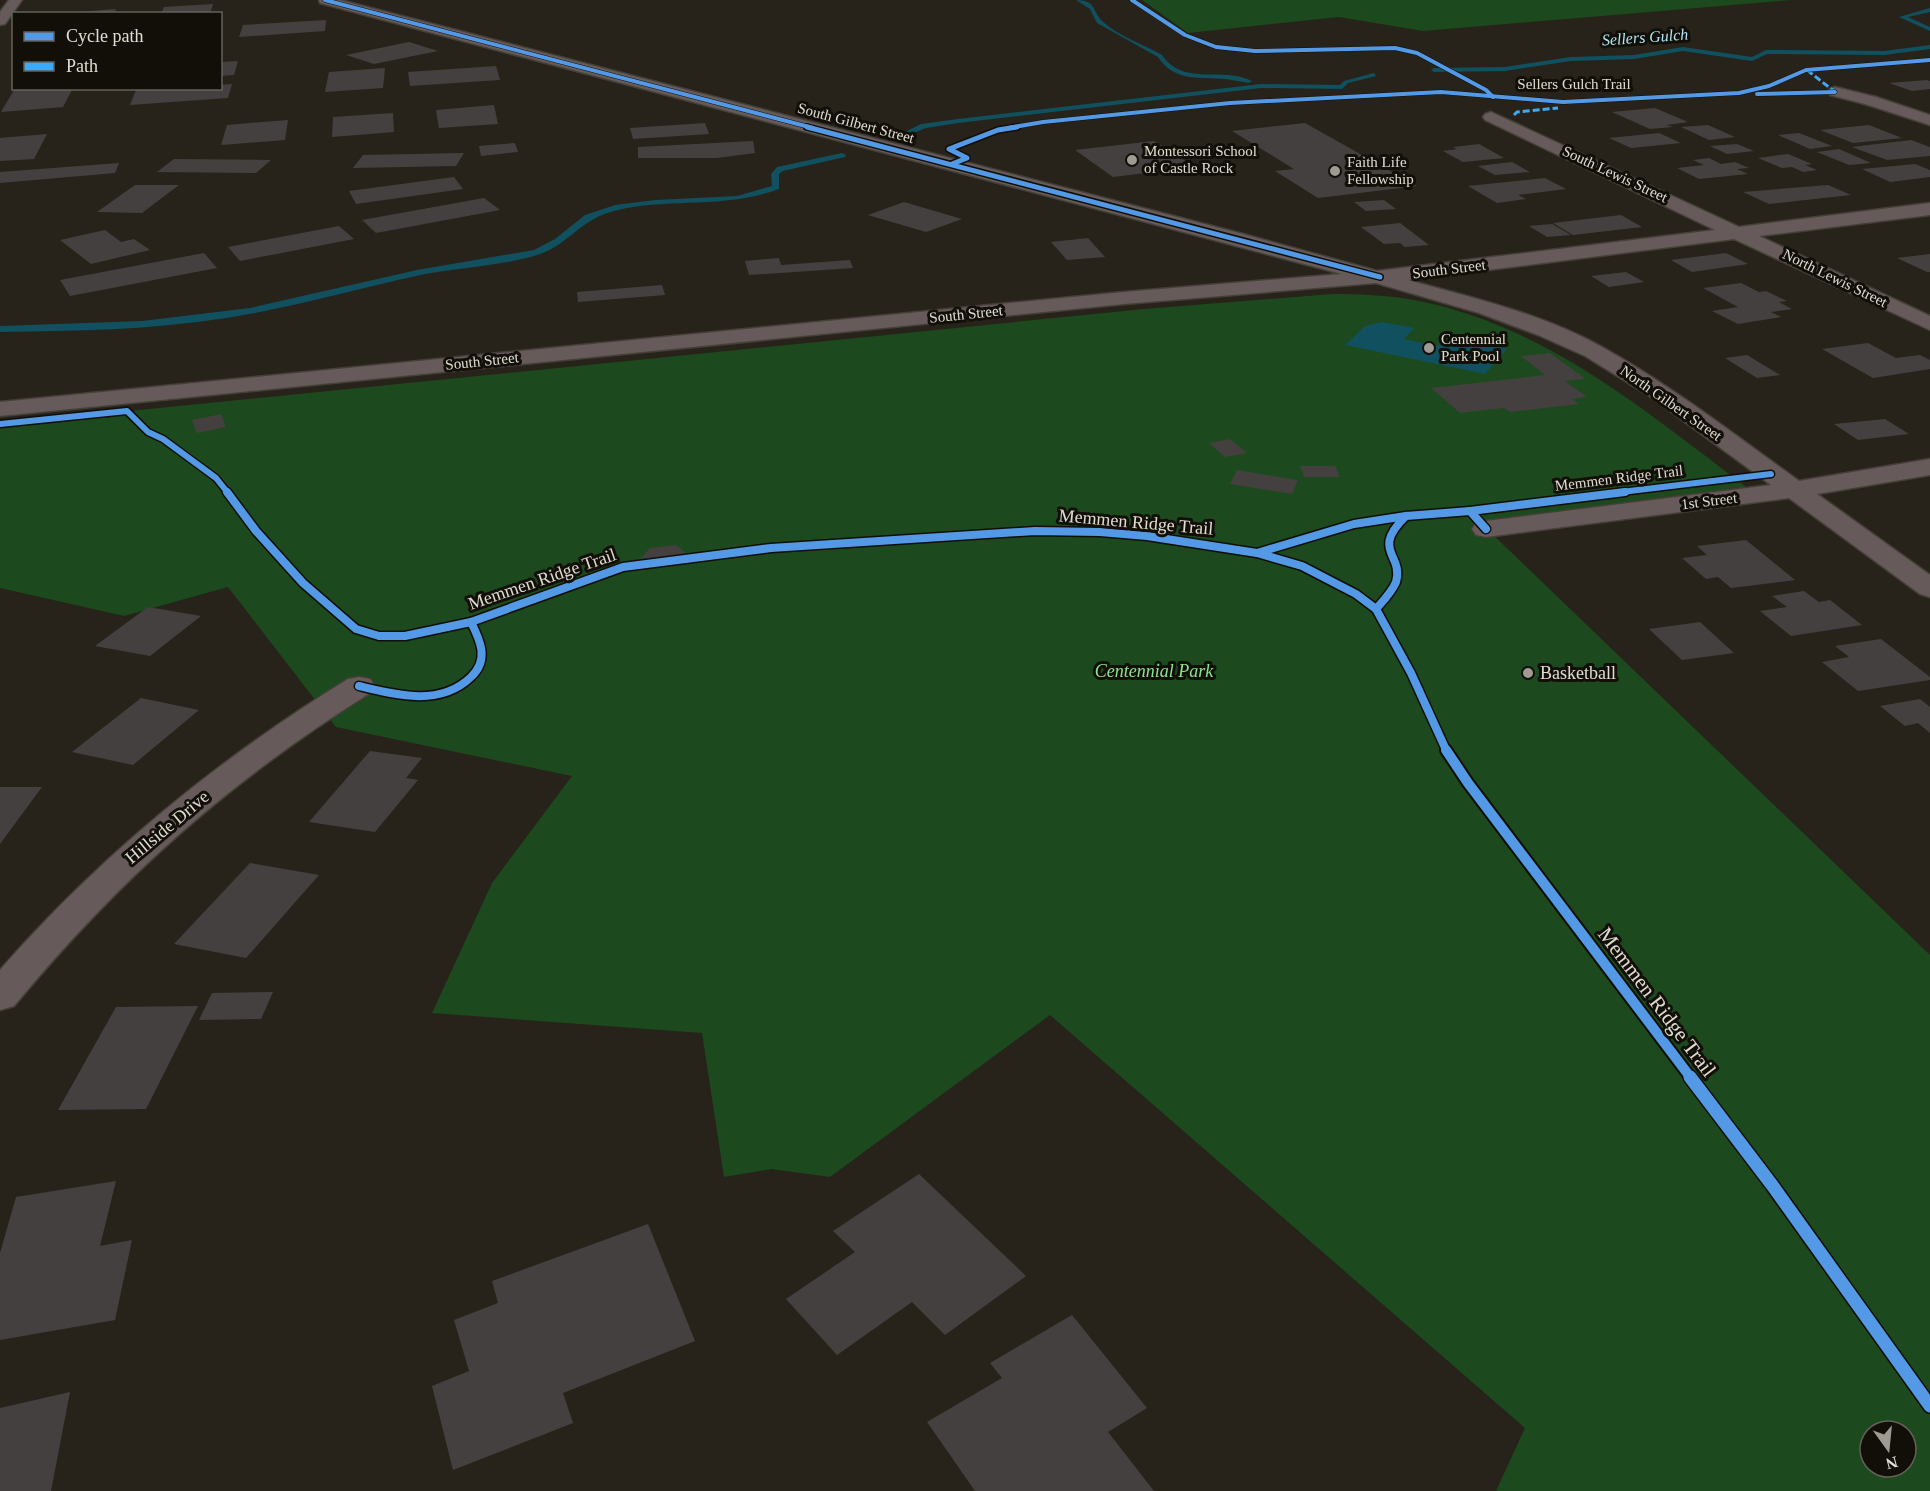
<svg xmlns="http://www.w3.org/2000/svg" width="1930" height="1491" viewBox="0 0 1930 1491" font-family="Georgia,serif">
	<rect width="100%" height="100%" fill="#27231a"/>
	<g fill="#1c491d" fill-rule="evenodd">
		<path d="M1142,0H1791L1423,31L1339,17L1188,33Z"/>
		<path d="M1332,294C1359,294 1387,295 1414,300C1548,325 1651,416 1757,495L1487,529L1930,955V1491H1496L1525,1428L1050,1015L830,1177L771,1169L724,1177L702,1033L432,1013L492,883L572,776L336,727L228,587L124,616L0,588V424L1144,309ZM1870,1431H1906V1467H1870Z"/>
	</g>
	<path fill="#10505f" d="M1382,322L1414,328L1404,339L1436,346C1457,335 1485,345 1507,349L1485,374L1345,345L1365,326Z"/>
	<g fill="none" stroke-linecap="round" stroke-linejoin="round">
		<g fill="#10505f" fill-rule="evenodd">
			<path d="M1076,0C1097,0 1092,12 1103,22C1119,36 1144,45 1162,55C1184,87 1223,66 1252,81L1249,83C1241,82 1234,80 1226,79C1200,77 1174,82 1158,57L1097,23L1090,9Z"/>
			<path d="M1930,8V12L1908,17L1930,27V31L1899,17Z"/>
			<path d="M1930,45V49L1884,55L1767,54L1752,61L1683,51L1634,59L1571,61L1505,71L1434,72L1431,70L1434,68L1505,67L1571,57L1634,55L1683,47L1752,57L1766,50L1884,51Z"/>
			<path d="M1374,73L1376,76L1348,83L1342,89L1261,88L958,123L926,128L903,137L899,135L921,124L958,119L1261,84L1340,85L1344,81Z"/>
			<path d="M842,153L846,155L845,157L783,171L779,174V189C722,210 669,197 614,211C581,219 569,244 540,254C500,267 457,267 416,276C352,290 290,308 226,318C151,330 75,331 0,332V326L142,321L250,308L417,270L534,250L555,239L585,215L615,205L655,200L737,196L772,186L771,174L777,167Z"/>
		</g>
	</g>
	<g fill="#44403f">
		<path d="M213,4L210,14H161L164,7Z"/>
		<path d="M116,9L114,14H78V12Z"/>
		<path d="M326,20L325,31L239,37L243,25Z"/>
		<path d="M409,42L438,51L374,64L346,55Z"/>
		<path d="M238,61L234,75L220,76V62Z"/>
		<path d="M496,66L500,80L410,86L408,72Z"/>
		<path d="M385,68L383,88L325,92L329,72Z"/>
		<path d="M1927,80L1930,81V89L1912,91L1889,83Z"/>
		<path d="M232,84L228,98L130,105L136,90L220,88V85Z"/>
		<path d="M42,88H73L63,107L1,112L14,90Z"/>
		<path d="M494,105L498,124L439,128L436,110Z"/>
		<path d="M1655,108L1688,122L1667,125L1673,127L1650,129L1612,112Z"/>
		<path d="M393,113L394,132L332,137L333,117Z"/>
		<path d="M288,120L285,140L221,145L227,125Z"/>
		<path d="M705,123L709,134L633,139L630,128Z"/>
		<path d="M1305,123L1417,186L1318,198L1275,171L1294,169L1232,131Z"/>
		<path d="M1708,125L1735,137L1709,140L1681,127Z"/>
		<path d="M1869,125L1902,138L1853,143L1820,130Z"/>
		<path d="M1659,133L1681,143L1631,148L1609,138Z"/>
		<path d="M1799,133L1832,146L1810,149L1778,135Z"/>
		<path d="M47,134L34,159L0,161V138Z"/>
		<path d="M1911,140L1930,147V156L1887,160L1852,147Z"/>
		<path d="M753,141L755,153L717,158H638V147Z"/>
		<path d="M1154,141L1195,167L1113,177L1075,150Z"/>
		<path d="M515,143L518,152L481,156L479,146Z"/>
		<path d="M1479,144L1504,158L1463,162L1443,151L1457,149L1453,147Z"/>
		<path d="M1737,144L1754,151L1727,154L1710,146Z"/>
		<path d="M1839,149L1871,163L1849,165L1817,152Z"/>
		<path d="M464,153L456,166L353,168L363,155Z"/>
		<path d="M1788,154L1812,164L1805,165L1817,170L1803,172L1792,167L1782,168L1758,158Z"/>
		<path d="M1709,158L1721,164L1735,162L1749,168L1737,169L1748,174L1699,179L1677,168L1704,165L1693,160Z"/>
		<path d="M174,159L271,160L256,173L157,172Z"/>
		<path d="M1512,162L1530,172L1495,175L1478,166Z"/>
		<path d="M119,163L115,173L0,183V172Z"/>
		<path d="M1915,164L1930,170V177L1890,182L1862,169Z"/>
		<path d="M454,177L463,189L356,204L349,191Z"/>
		<path d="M1545,178L1566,189L1518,195L1526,199L1497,203L1468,186Z"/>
		<path d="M135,185H179L142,213L97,212Z"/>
		<path d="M1828,185L1851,195L1769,204L1743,192Z"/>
		<path d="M484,198L500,210L376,233L362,220Z"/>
		<path d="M1384,200L1396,209L1366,211L1354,202Z"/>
		<path d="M904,202L962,219L926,232L868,215Z"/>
		<path d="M1621,215L1642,227L1573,235L1553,223Z"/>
		<path d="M1400,223L1429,245L1405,247L1400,243L1384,244L1361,227Z"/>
		<path d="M1552,224L1571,235L1547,237L1529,226Z"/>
		<path d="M339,226L354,239L240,261L228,247Z"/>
		<path d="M105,230L121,242L134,239L150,250L91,264L60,240Z"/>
		<path d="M1088,238L1105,257L1067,260L1051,242Z"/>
		<path d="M204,253L217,268L70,296L60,280Z"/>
		<path d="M1726,253L1748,264L1692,272L1671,260Z"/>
		<path d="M1930,254V272H1927L1897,258Z"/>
		<path d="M779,258L781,265L850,260L853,268L749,275L745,261Z"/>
		<path d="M1626,272L1644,282L1609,287L1591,276Z"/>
		<path d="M1741,283L1759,292L1766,291L1787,301L1779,302L1792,309L1771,312L1781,317L1738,324L1712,311L1738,307L1703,288Z"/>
		<path d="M662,285L665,295L578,302L577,292Z"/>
		<path d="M1868,343L1896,358L1920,355L1930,360V369L1873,378L1822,349Z"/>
		<path d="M1550,353L1586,379L1565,381L1587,397L1572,399L1579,404L1510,412L1504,408L1460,413L1431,388L1545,375L1521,356Z"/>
		<path d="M1747,355L1780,375L1757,378L1725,358Z"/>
		<path d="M221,414L226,427L197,433L192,420Z"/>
		<path d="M1885,419L1909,434L1858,440L1834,424Z"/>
		<path d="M1230,439L1247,453L1225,457L1209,443Z"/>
		<path d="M1300,466H1335L1340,477H1304Z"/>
		<path d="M1237,470L1298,480L1292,494L1230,484Z"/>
		<path d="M1746,540L1795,580L1731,588L1718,577L1706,579L1682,558L1707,555L1697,546Z"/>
		<path d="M676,545L688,554L640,559L650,548Z"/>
		<path d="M1804,591L1819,602L1830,600L1862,625L1791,636L1760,611L1787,607L1772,596Z"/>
		<path d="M148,607L201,616L150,656L95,646Z"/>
		<path d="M1700,622L1734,653L1682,660L1649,629Z"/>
		<path d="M1881,639L1930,677V680L1858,691L1822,662L1849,657L1835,646Z"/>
		<path d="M141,698L199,710L133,765L72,752Z"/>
		<path d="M1920,699L1930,707V733L1918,723L1905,726L1880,706Z"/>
		<path d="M370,751L422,758L406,778L418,780L375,832L309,822Z"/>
		<path d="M0,787H42L0,844Z"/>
		<path d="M250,863L319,875L246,958L174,944Z"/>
		<path d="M273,992L261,1019L199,1020L212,993Z"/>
		<path d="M198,1006L146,1109L58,1110L116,1007Z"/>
		<path d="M919,1174L1026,1276L945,1335L912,1302L837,1355L786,1299L855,1252L833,1231Z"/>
		<path d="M116,1181L100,1246L132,1240L115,1320L0,1340V1253L16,1197Z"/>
		<path d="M648,1224L695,1341L563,1393L573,1423L453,1470L432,1386L469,1371L454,1320L498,1303L492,1281Z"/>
		<path d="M1072,1315L1147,1408L1108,1432L1154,1491H975L927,1422L1002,1378L990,1363Z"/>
		<path d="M70,1392L51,1491H0V1408Z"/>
	</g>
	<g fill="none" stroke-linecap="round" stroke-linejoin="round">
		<defs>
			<g id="minor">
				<path d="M9,0H22L5,24L0,25V12Z"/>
				<path d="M319,0H340L1243,234L1377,271L1715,230L1485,120L1483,117L1485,114L1491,112L1739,227L1930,203V215L1759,236L1930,316V330L1734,239L1408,280C1473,298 1543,314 1602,347C1672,386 1735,435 1799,481L1930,459V475L1817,494L1930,575V597L1920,594L1789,498L1486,537L1476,535L1472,529L1476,523L1486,521L1771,485L1651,397L1585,356L1538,335L1479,313L1376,283L1124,304L0,416V402L1124,292L1342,274L320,3Z"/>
				<path d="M1835,87L1876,97L1930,115V125L1865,104L1830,95L1827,92L1830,89Z"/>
				<path d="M359,677L370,679L375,686L370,693C228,782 121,877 14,1006L0,1010V970C101,855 217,760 348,679Z"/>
			</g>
		</defs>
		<use href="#minor" stroke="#444038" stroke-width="3"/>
		<use href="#minor" fill="#675a5a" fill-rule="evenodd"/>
		<g stroke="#3fa9f5" stroke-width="3" stroke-dasharray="7 3" stroke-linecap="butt">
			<path d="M1807,70L1835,92"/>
			<path d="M1514,115L1517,112L1558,108"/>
		</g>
		<defs>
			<g id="cycleway-far5">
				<path d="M325,0L813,128"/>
				<path d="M1132,0L1185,35L1216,47L1255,51L1395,48L1417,53L1486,90L1493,97"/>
				<path d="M1757,94L1835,92"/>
				<path d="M1008,128L1043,122L1230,103L1441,92L1563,102L1739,93L1769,86L1806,70L1930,60"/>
			</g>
			<g id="cycleway-far4">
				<path d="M807,127L1380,277"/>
				<path d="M952,164L967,158L949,149L998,130L1017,127"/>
			</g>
			<g id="cycleway-far3">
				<path d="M0,424L127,411L148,432L163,439L216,478L228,493"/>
				<path d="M1613,493L1771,474"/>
			</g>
			<g id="cycleway-far2">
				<path d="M227,492L256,531L303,583L356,629L379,636H405L471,622L623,567L771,548L1035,531L1100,532L1147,536L1257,553L1302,566L1356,594L1376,609L1411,673L1447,752"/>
				<path d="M1470,511L1625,492"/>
				<path d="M1257,553L1354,524L1406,516L1470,511L1486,529"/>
				<path d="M1376,609C1383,601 1392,592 1396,582C1404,554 1370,551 1406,516"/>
				<path d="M359,686C396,695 440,707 471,677C489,660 481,642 471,622"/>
			</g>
			<path id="cycleway-far1" d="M1446,750L1468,783L1691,1078"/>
			<path id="cycleway" d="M1690,1077L1772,1185L1930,1406"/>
		</defs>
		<use href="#cycleway-far5" stroke="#110f08" stroke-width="5"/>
		<use href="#cycleway-far4" stroke="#110f08" stroke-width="8"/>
		<use href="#cycleway-far3" stroke="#110f08" stroke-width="9"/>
		<use href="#cycleway-far2" stroke="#110f08" stroke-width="11"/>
		<use href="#cycleway-far1" stroke="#110f08" stroke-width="14"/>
		<use href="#cycleway" stroke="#110f08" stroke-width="16"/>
		<use href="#cycleway-far5" stroke="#5399e6" stroke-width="4"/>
		<use href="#cycleway-far4" stroke="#5399e6" stroke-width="5"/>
		<use href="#cycleway-far3" stroke="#5399e6" stroke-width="6"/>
		<use href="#cycleway-far2" stroke="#5399e6" stroke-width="8"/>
		<use href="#cycleway-far1" stroke="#5399e6" stroke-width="10"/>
		<use href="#cycleway" stroke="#5399e6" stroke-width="13"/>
	</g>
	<g fill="#9f9b92" stroke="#110f08" stroke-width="2">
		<circle cx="1132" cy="160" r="6"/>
		<circle cx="1335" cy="171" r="6"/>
		<circle cx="1429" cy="348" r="6"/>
		<circle cx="1528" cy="673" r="6"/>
	</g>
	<g text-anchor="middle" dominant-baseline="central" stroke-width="6" stroke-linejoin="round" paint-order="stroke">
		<g font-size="15" fill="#e0dcd2" stroke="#110f08">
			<text x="1574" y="84">Sellers Gulch Trail</text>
			<text transform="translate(856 123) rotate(15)">South Gilbert Street</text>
			<text transform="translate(1615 174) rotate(25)">South Lewis Street</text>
			<text transform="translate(1449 269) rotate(-7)">South Street</text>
			<text transform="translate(1835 278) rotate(26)">North Lewis Street</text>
			<text transform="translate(966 314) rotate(-6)">South Street</text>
			<text transform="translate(482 361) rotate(-6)">South Street</text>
			<text transform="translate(1671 403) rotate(35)">North Gilbert Street</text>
			<text transform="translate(1619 478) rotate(-7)">Memmen Ridge Trail</text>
			<text transform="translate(1709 501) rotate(-7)">1st Street</text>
		</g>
		<g font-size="15" fill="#e0dcd2" stroke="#110f08" text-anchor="start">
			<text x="1144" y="151">Montessori School<tspan x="1144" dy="17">of Castle Rock</tspan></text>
			<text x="1347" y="162">Faith Life<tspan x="1347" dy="17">Fellowship</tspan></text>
			<text x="1441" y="339">Centennial<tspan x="1441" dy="17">Park Pool</tspan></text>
		</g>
		<g font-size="16" font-style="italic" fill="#b0e5f5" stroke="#110f08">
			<text transform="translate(1645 37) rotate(-4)">Sellers Gulch</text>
		</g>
		<g font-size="18" fill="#e0dcd2" stroke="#110f08">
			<text transform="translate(1136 522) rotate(5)">Memmen Ridge Trail</text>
			<text transform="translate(542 579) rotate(-19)">Memmen Ridge Trail</text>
			<text transform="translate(167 827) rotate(-40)">Hillside Drive</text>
		</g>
		<g font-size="18" font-style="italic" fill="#8ce58e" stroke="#110f08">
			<text x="1154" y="671">Centennial Park</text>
		</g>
		<g font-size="18" fill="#e0dcd2" stroke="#110f08" text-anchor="start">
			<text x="1540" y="673">Basketball</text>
		</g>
		<g font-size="21" fill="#e0dcd2" stroke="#110f08">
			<text transform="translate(1657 1002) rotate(53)">Memmen Ridge Trail</text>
		</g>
	</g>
	<rect x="12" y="12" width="210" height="78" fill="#110f08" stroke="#646159" stroke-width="1.5"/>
	<rect x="24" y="32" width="30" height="9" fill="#5399e6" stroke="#646159" stroke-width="1.5"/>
	<text x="66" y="42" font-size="18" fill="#e0dcd2">Cycle path</text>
	<rect x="24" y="62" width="30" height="9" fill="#3fa9f5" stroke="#646159" stroke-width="1.5"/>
	<text x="66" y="72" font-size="18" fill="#e0dcd2">Path</text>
	<g transform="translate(1888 1449) rotate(165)"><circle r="28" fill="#110f08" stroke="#646159" stroke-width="1.5"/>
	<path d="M0-4.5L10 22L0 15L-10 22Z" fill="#9f9b92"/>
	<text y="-9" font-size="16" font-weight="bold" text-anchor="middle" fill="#e0dcd2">N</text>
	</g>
</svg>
